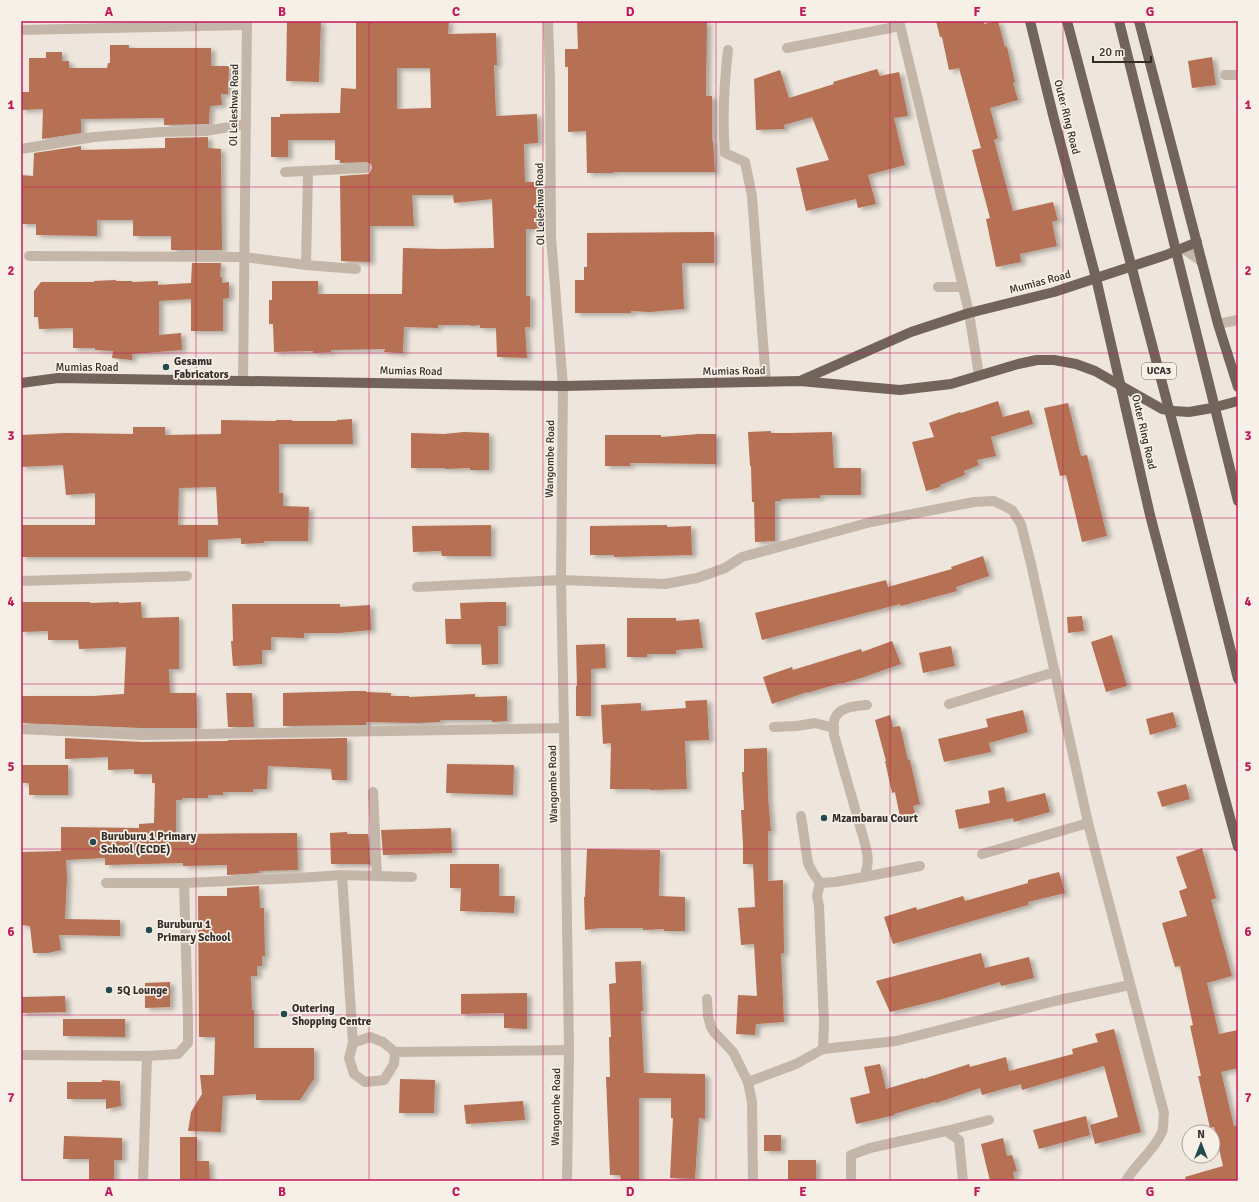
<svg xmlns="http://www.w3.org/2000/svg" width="1259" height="1202" viewBox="0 0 1259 1202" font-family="Signika,sans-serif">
	<defs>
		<filter id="shadow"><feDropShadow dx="4.5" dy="2.5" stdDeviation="2" flood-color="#0004"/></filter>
	</defs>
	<rect width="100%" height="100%" fill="#eee6dc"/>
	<g fill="#b66f52" fill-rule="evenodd" filter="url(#shadow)">
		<path d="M287,21H321L319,82L286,81Z"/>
		<path d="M356,21H449L448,34L496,33L497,65H494L496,116L537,114L538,143L524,144L525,182H544V229H526V296H530V327H525L527,358L497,357L496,328H480V325L471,326V325H438V328L404,327L403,353L384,352L385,349L331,350V352L313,353V351L274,352L273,324H269V300H272V281H318V294H402L403,248L441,249L494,248L492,199L454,203L453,195H412L414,226H370V262L341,261L340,176L369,174L372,168L371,164L366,162L340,163V160H335V140H288V157H271V117H280V114L340,113L341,88L356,89ZM397,68H430L431,108L397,109Z"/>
		<path d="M577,21H707L706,96H712V141H713L715,172H613V173H587L586,131L568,132V67H565V49H578Z"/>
		<path d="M936,21H983L984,24L998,21L1005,47H1007L1015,82L1013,83L1018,100L990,108L998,138L994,140L1013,211L1053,202L1058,220L1052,222L1057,246L1020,254L1021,262L996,267L986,219L990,218L972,150L981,148L959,68L949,70L942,37H940Z"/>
		<path d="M110,45H129V48H211V66H229L228,94H221L222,105L210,106L209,124L164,125V118L81,119V133L42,139L43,109L21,110V92H29V58H46V52H62V61H69V68H107L108,63H110Z"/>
		<path d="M1212,57L1216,85L1192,88L1188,61Z"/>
		<path d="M877,69L880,76L899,72L908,116L894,118L905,165L868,175L876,204L858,208L856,199L806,211L796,168L829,160L812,117L784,125L785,129L756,130L754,79L780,70L789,98L834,84L833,82Z"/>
		<path d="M208,137V148L221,149L222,250H171V236H133V220H97V236L36,235V224H21V175L33,176L34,153L81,146V150L165,148V138Z"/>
		<path d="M714,232V263H682L684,309L650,312L631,311V313H575V280H584V267H587V233Z"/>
		<path d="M192,263H221L220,277H222V283L229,282V298L223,299V331H191V299L159,301V335L181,333L182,350L132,354V360L112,358L113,351L95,350V348H73V328L39,329L38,317H34V291L41,282H94V281L116,280V281H132V282L158,281V285L191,283Z"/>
		<path d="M998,401L1003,417L1029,410L1033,424L991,437L996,456L977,460L979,465L964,471L965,475L940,485V487L926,491L912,442L934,437L929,423L960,412L961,413Z"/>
		<path d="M1068,403L1081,456L1087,455L1107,536L1082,542L1066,475L1060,476L1044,408Z"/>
		<path d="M352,419L353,444H279V493H283V506L309,507L308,541H264V543L241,544V538L208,540V557H21V525H95V493L66,495L63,465L21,467V435L65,433L133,434V427H165V435L221,434V420L276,421V420H292V421H337V420ZM216,487L218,525H178L179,488Z"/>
		<path d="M771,431V433H790L832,432L834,468H861V495H820V498L781,499V501H775V541L755,542L754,502H752L751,466H750L748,432Z"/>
		<path d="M464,432L489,433V470H470V468L445,469V468H411V433L444,434Z"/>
		<path d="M699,434H716V464L630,463V466H605V435H661V437Z"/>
		<path d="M491,525V556H442L441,551L413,552L412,526Z"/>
		<path d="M667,525V527L691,526L692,555L614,557V555H590V526Z"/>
		<path d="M983,556L989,576L956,587L957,591L901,606L900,604L762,640L755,613L886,580L888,587L952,569L951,567Z"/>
		<path d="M21,602H90V603L119,602V603L141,602L142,618L179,617V669H169L170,693H196L197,728H142L21,723V696H93L124,694L126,647L79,649L78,640H48V631L21,632Z"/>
		<path d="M490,602H506V626H498V664L482,665L481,644H446L445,619H461L460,603Z"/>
		<path d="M232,604H340V607L370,605L371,630L340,633H304V638L271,637V650H262V664L233,666L231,641H233Z"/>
		<path d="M1082,616L1084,631L1068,633L1067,617Z"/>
		<path d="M627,618H676V621L699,619L703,648L676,650V654H647V657H627Z"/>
		<path d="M1112,635L1127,686L1106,692L1091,642Z"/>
		<path d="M892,641L901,664L864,677L841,684V683L807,693V692L772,704L763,677L792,667L793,670L861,649L862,652Z"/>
		<path d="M605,644L606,668L591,669V716H576V686H577L576,645Z"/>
		<path d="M951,646L955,666L923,673L919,653Z"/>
		<path d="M355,691H366V692L391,693V696H409V697L475,694V697L507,696V721L492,722V720H440V722L417,723L366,722V725L283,726V693Z"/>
		<path d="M226,693H252L254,727H228Z"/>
		<path d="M707,700L709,740L685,741L687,789L650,790V789H610L611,743L603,744L601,705L641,703V711L686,708L685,701Z"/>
		<path d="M1023,710L1028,732L989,743L991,752L944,762L938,739L988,727L986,719Z"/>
		<path d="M1173,712L1177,727L1150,735L1146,719Z"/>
		<path d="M890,715L893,727L900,726L908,760H910L920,804L913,806L915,813L900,817L895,792L892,793L885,761H886L875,720Z"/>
		<path d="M65,738L142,742L228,741V740L347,738V780H332L331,769L268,766L267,789H253V792H223V795H208V798H182V800H176V833H180V834L297,833L298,870L259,871V873L227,875V865L183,866V863L105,865V858L66,860L67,879L65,919L120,920V936L59,935L61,950L48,953H33L30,926L21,925V852L61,851V827L139,828V824L154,823L155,783H152V774H134V769L108,770V757L65,759Z"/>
		<path d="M767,748L768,797L771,831H768V881L783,880L784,953L781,954L784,1022L756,1024L755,1035L736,1034L738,995L757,996L754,944L741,945L738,908L755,907L753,864H743V844L741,810H744L742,772H744V749Z"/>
		<path d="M447,764L514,765L513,795L446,793Z"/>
		<path d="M21,765H68V795H29V783H21Z"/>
		<path d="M1186,784L1190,799L1162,807L1157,792Z"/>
		<path d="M1004,787L1007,802L1045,793L1050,812L1014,822L1013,818L959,829L955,810L990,803L988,791Z"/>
		<path d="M451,828L452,853L383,855L381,830Z"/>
		<path d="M347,832V834H368L370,864H331L330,833Z"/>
		<path d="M1202,848L1216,898L1211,900L1232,976L1207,983L1219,1034L1238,1030V1068L1221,1072L1234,1126L1238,1125V1181H1186L1185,1177L1223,1166L1214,1127L1210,1128L1198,1076H1201L1190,1026L1193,1025L1180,966L1175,967L1162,923L1187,916L1179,891L1187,888L1176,857Z"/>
		<path d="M587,849L660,850L659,896L685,897V931H664V929L643,930V928H601L585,930L584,897H585Z"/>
		<path d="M450,864H499V896H515L514,913L460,911L461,888H450Z"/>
		<path d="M1059,872L1065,893L1028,902V905L893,944L884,917L916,907L917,910L963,896L965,901L1028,883V880Z"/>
		<path d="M259,886L260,908H264L265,956H262V966H257V976H251L252,1010H254V1048H314V1079L300,1100H256V1094L223,1096L221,1132L188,1131L191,1112L202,1094L200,1075H214L215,1037H199L198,896H227V888Z"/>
		<path d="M981,953L985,968L1029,957L1034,978L1001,986L1000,982L939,1000L890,1012L876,981Z"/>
		<path d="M641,961L643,1011H641L644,1073L705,1074V1119L699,1118L695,1179L670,1178L673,1118H671V1098H639V1181H621L620,1175H610L606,1077H610L609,1037H611L609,984L616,983L615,962Z"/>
		<path d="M170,982V1007L145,1008V983Z"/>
		<path d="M527,993V1029L504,1028V1013L461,1014V994Z"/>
		<path d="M65,996L66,1012L21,1013V997Z"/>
		<path d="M63,1019H125V1037L63,1036Z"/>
		<path d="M1114,1029L1141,1132L1095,1144L1090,1125L1118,1117L1104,1066L1022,1090L1021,1084L982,1095L980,1088L936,1103L935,1102L894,1114L895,1115L856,1124L850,1098L870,1093L864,1067L880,1064L886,1089L923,1078V1079L969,1064L970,1067L1006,1057L1009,1071L1073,1054L1072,1049L1098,1042L1095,1034Z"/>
		<path d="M400,1079L435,1080L434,1113H399Z"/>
		<path d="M102,1080L120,1081L121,1106L106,1109V1099H67V1082H102Z"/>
		<path d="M523,1101L525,1120L466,1124L464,1105Z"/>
		<path d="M1086,1116L1090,1135L1039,1149L1033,1130Z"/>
		<rect x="764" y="1135" width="17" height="16"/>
		<path d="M64,1136L122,1138V1160H114V1181H89V1159H63Z"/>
		<path d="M180,1137H197V1161H209L210,1181H180Z"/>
		<path d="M1003,1138L1007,1156L1012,1155L1017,1171L1013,1172L1015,1181H990L981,1144Z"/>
		<rect x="788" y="1160" width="28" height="21"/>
	</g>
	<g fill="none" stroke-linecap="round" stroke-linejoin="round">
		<g stroke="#c4b7a9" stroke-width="10">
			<path d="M548,21L550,77L551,237L563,386L561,580L564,728L569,1050L567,1181"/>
			<path d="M899,21L963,287L969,313L979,375"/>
			<path d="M21,30L246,25"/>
			<path d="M787,48L900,26"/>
			<path d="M728,50C724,85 722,118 725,153L745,162L752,196L766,382"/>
			<path d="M1225,75H1238"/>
			<path d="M21,149L94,137L161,132L206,131L246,124"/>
			<path d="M285,172L366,168"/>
			<path d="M1176,252L1184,249L1202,262"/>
			<path d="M29,256L244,257L306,265L308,171"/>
			<path d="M306,265L356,269"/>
			<path d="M938,287H963"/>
			<path d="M1218,324L1238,320"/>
			<path d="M243,381L247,21"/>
			<path d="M21,581L187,576"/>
			<path d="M417,587L561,580L665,584L697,578L725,568L742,557L871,522L974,502L994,501L1012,510L1021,524L1031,564L1088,823L1164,1113C1163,1119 1164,1127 1162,1132C1154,1151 1136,1163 1126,1181"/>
			<path d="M949,704L1055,672"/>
			<path d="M774,727L797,726L815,723L834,728"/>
			<path d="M21,729L142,735L564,728"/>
			<path d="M373,792L377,876"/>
			<path d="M801,816L808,863L813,873L820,883"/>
			<path d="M982,854L1088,823"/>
			<path d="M342,875L353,1043"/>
			<path d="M864,877L920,866"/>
			<path d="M106,883H184L298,878L342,875L412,877"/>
			<path d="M707,999L708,1016L711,1027L714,1032L733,1052L748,1082"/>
			<path d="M823,1049L896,1041L1055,1001L1130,985"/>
			<path d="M395,1052L394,1064L384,1080L365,1082L354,1074L349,1058L353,1043L370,1037L383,1042L395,1052L569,1050"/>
			<path d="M21,1055L147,1056L143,1181"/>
			<path d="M147,1056L178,1054L188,1043V1020L184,883"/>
			<path d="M946,1131L989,1120"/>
			<path d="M753,1181L752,1102L748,1082L796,1064L823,1049L824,1023L819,906L817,896L820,883L835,882L864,877C870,861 868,856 864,840L834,735C834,731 833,725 834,721C837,707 855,706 867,705"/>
			<path d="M851,1181V1155L870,1148L946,1131L959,1140L963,1181"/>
		</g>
		<g stroke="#73645b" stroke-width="10">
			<path d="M1030,21L1053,115L1096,278L1150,515L1211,747L1238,847"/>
			<path d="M1067,21L1192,497L1238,679"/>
			<path d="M1119,21L1238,501"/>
			<path d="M1139,21L1218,324L1238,387"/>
			<path d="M802,380L911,332L969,313L1054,292L1166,255L1197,242"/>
			<path d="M21,383L58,378L563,386L800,381L900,390L951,384L1018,364L1037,360H1054L1076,364L1095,371L1162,409L1174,411L1189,412L1212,408L1238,401"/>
		</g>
	</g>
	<path fill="none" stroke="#c2185b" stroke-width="1" stroke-opacity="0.55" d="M196,21V1181M369,21V1181M543,21V1181M716,21V1181M890,21V1181M1063,21V1181M21,187H1238M21,353H1238M21,518H1238M21,684H1238M21,849H1238M21,1015H1238"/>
	<g fill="#234a4f" stroke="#f6f0e7" stroke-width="1.5">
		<circle cx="166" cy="367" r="4"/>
		<circle cx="824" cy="818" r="4"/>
		<circle cx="93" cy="842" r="4"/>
		<circle cx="149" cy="930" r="4"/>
		<circle cx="109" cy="990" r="4"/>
		<circle cx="284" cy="1014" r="4"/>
	</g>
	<g text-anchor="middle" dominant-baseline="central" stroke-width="3.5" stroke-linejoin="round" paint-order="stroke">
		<rect fill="#f6f0e7" stroke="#6e6761" stroke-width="1" x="1142" y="363" width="34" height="16" rx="3"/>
		<g font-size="10" font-weight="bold" fill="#332c28">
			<text x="1159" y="371">UCA3</text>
		</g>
		<g font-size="11" fill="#332c28" stroke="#f6f0e7">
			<text transform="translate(234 105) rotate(-89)">Ol Leleshwa Road</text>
			<text transform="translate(1067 117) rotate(76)">Outer Ring Road</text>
			<text transform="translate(540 204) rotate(-91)">Ol Leleshwa Road</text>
			<text transform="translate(1040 282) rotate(-15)">Mumias Road</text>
			<text x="87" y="367">Mumias Road</text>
			<text transform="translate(411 371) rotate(1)">Mumias Road</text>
			<text transform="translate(734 371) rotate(-1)">Mumias Road</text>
			<text transform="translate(1144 432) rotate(77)">Outer Ring Road</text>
			<text transform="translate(550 459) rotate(-89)">Wangombe Road</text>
			<text transform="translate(553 784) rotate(-91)">Wangombe Road</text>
			<text transform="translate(556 1107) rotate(-89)">Wangombe Road</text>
		</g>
		<g font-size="11" font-weight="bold" fill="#332c28" stroke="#f6f0e7" text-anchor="start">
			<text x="174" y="361">Gesamu<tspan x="174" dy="13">Fabricators</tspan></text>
			<text x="832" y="818">Mzambarau Court</text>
			<text x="101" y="836">Buruburu 1 Primary<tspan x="101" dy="13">School (ECDE)</tspan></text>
			<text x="157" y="924">Buruburu 1<tspan x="157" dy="13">Primary School</tspan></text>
			<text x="117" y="990">5Q Lounge</text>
			<text x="292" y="1008">Outering<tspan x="292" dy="13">Shopping Centre</tspan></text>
		</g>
	</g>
	<rect width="1259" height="1202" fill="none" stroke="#f6f0e7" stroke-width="44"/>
	<g transform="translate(1201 1144)"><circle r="19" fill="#f6f0e7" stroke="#a8a29b"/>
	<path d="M0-3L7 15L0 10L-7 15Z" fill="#234a4f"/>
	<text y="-6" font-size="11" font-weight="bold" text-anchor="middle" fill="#332c28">N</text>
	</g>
	<path d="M1093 56v6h58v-6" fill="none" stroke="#332c28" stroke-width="2"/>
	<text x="1099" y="56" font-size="12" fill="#332c28" stroke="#f6f0e7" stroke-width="3" paint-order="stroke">20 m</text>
	<rect x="22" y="22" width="1215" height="1158" fill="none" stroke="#c2185b" stroke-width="1.5"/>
	<g font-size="13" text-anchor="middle" font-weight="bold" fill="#c2185b">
		<text x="109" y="16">A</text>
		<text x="282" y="16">B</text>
		<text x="456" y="16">C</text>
		<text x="630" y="16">D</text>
		<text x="803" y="16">E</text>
		<text x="977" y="16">F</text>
		<text x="1150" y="16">G</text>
		<text x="11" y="109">1</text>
		<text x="1248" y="109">1</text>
		<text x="11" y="275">2</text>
		<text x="1248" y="275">2</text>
		<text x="11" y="440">3</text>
		<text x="1248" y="440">3</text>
		<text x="11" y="606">4</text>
		<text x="1248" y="606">4</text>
		<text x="11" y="771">5</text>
		<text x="1248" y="771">5</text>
		<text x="11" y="936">6</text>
		<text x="1248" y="936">6</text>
		<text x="11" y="1102">7</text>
		<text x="1248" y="1102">7</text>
		<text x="109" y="1196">A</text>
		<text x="282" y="1196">B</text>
		<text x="456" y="1196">C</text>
		<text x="630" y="1196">D</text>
		<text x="803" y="1196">E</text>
		<text x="977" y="1196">F</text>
		<text x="1150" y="1196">G</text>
	</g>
</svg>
